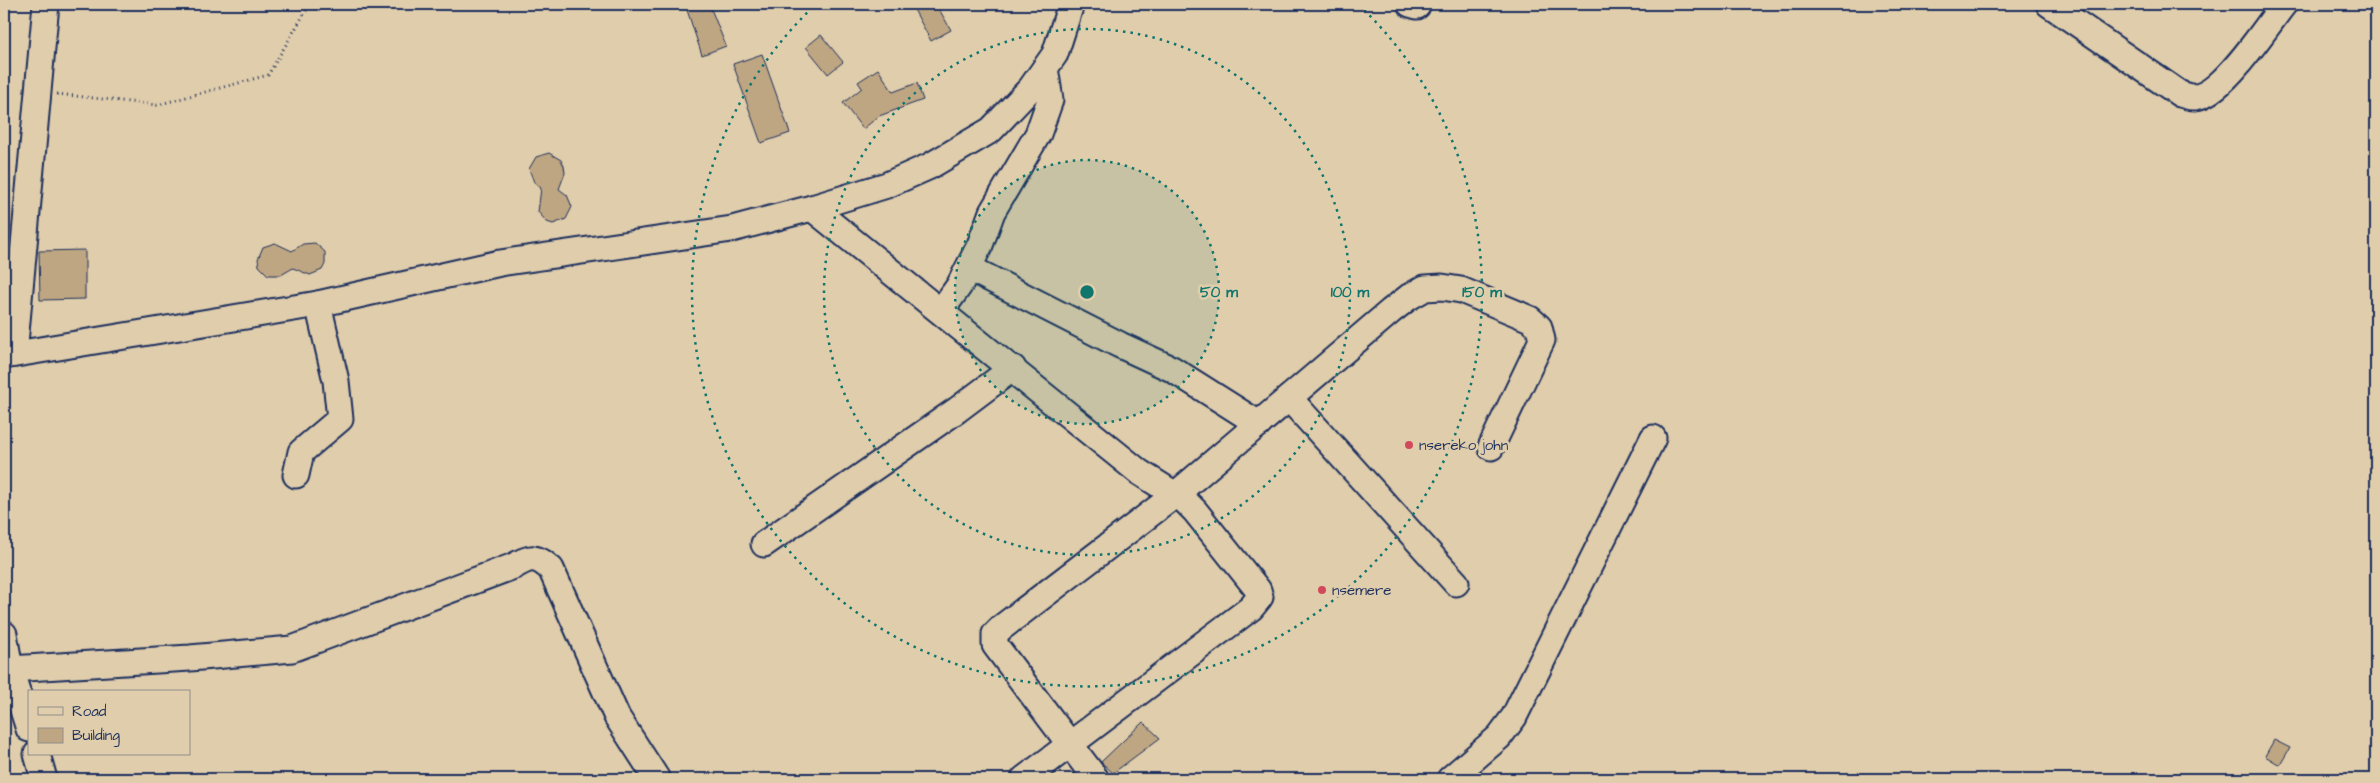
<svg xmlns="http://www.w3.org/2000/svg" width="2380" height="783" viewBox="0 0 2380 783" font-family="'Architects Daughter',sans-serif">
	<rect width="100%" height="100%" fill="#e0cdab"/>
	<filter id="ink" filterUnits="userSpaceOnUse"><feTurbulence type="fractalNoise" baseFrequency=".02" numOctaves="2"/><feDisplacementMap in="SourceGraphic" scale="10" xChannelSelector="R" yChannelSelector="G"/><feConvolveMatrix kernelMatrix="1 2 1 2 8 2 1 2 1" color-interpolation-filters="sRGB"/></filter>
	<g filter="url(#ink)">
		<g fill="#bfa682" stroke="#1b2f5e">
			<path d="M685,4H709L726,46L702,55Z"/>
			<path d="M911,4H936L951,30L931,41Z"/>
			<path d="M821,35L843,62L828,74L806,47Z"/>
			<path d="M762,54L790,133L761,143L733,64Z"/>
			<path d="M878,69L893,92L917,83L923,100L879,116L863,129L843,103L862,88L858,82Z"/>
			<path d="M549,153L561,160L564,166L565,173L559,189L567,195L572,207L566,219L553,224L547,222L538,212L541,188L534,182L529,169L536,157Z"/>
			<path d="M275,243L292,251L303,244L315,243L325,252V264L322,270L310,275L293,268L281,275H268L259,266L258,259L263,247Z"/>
			<path d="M85,250V299L40,300L39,251Z"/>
			<path d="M1143,722L1160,738L1113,773L1101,762Z"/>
			<path d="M2274,740L2290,748L2280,765L2265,756Z"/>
		</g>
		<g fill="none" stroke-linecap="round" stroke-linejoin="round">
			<defs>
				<g id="minor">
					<path d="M1410,4L1417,6"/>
					<path d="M2049,4L2180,94C2185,95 2191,98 2195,97C2223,95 2267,25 2284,4"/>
					<path d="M812,208L1139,472L1185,501L1195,511L1258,590L1260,597L1251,608L1024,779"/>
					<path d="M969,268L1120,345L1172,369L1259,424"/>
					<path d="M941,311L959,286L980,245L992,212L1038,134L1050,100L1045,68"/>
					<path d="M14,354L46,4"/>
					<path d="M4,356L318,304L500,263L732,229L812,208L887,185L930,166L991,130L1031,88L1055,54L1071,4"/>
					<path d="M1289,398L1456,583"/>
					<path d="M296,475L301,452L340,419L336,381L318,304"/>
					<path d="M764,544L957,410L1013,368"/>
					<path d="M4,634L10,669L29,729"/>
					<path d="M10,669L190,658L292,649L514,566C532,556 536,556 551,569L617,717L657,779"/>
					<path d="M37,754L44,779"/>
					<path d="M1096,779L995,645V634L1001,628L1175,495L1391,311L1409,297L1425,288L1442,287L1461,290L1530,319L1539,327L1542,340L1491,447"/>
					<path d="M1450,779L1499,737L1514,717L1653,438"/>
				</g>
			</defs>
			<use href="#minor" stroke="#1b2f5e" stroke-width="29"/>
			<path stroke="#1b2f5e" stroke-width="3" stroke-dasharray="1 4" stroke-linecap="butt" d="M57,94L157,105L268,75L310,4"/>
			<use href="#minor" stroke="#e0cdab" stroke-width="25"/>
		</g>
	</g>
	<circle cx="1087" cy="292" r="132" fill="#0f766e" fill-opacity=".12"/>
	<g fill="none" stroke="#0f766e" stroke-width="2.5" stroke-dasharray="2.5 5">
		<circle cx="1087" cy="292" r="132"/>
		<circle cx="1087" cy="292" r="263"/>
		<path d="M1359 5A395 395 0 1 1 815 5"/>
	</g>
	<g fill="#d1495b" stroke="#e0cdab" stroke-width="2">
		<circle cx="1409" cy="445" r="5"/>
		<circle cx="1322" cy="590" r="5"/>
	</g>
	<g text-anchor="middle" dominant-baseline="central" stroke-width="5" stroke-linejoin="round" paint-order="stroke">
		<g font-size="15" fill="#1b2f5e" stroke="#e0cdab" text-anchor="start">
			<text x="1419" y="445">nsereko john</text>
			<text x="1332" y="590">nsemere</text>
		</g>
	</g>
	<circle cx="1087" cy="292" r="8" fill="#0f766e" stroke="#e0cdab" stroke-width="2.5"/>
	<g font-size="15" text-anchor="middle" font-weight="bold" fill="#0f766e" stroke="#e0cdab" stroke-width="5" stroke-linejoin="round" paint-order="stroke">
		<text x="1219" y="297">50 m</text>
		<text x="1350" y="297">100 m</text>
		<text x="1482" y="297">150 m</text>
	</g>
	<rect width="2380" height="783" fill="none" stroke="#e0cdab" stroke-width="20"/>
	<rect x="10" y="10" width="2360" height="763" fill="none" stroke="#1b2f5e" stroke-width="2" filter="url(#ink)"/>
	<rect x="28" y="690" width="162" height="65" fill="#e0cdab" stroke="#918e8c"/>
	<rect x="38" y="707" width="25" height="8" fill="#e0cdab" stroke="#918e8c"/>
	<text x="72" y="716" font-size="15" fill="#1b2f5e">Road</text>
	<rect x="38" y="728" width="25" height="15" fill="#bfa682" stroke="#918e8c"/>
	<text x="72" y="740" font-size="15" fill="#1b2f5e">Building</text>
</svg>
